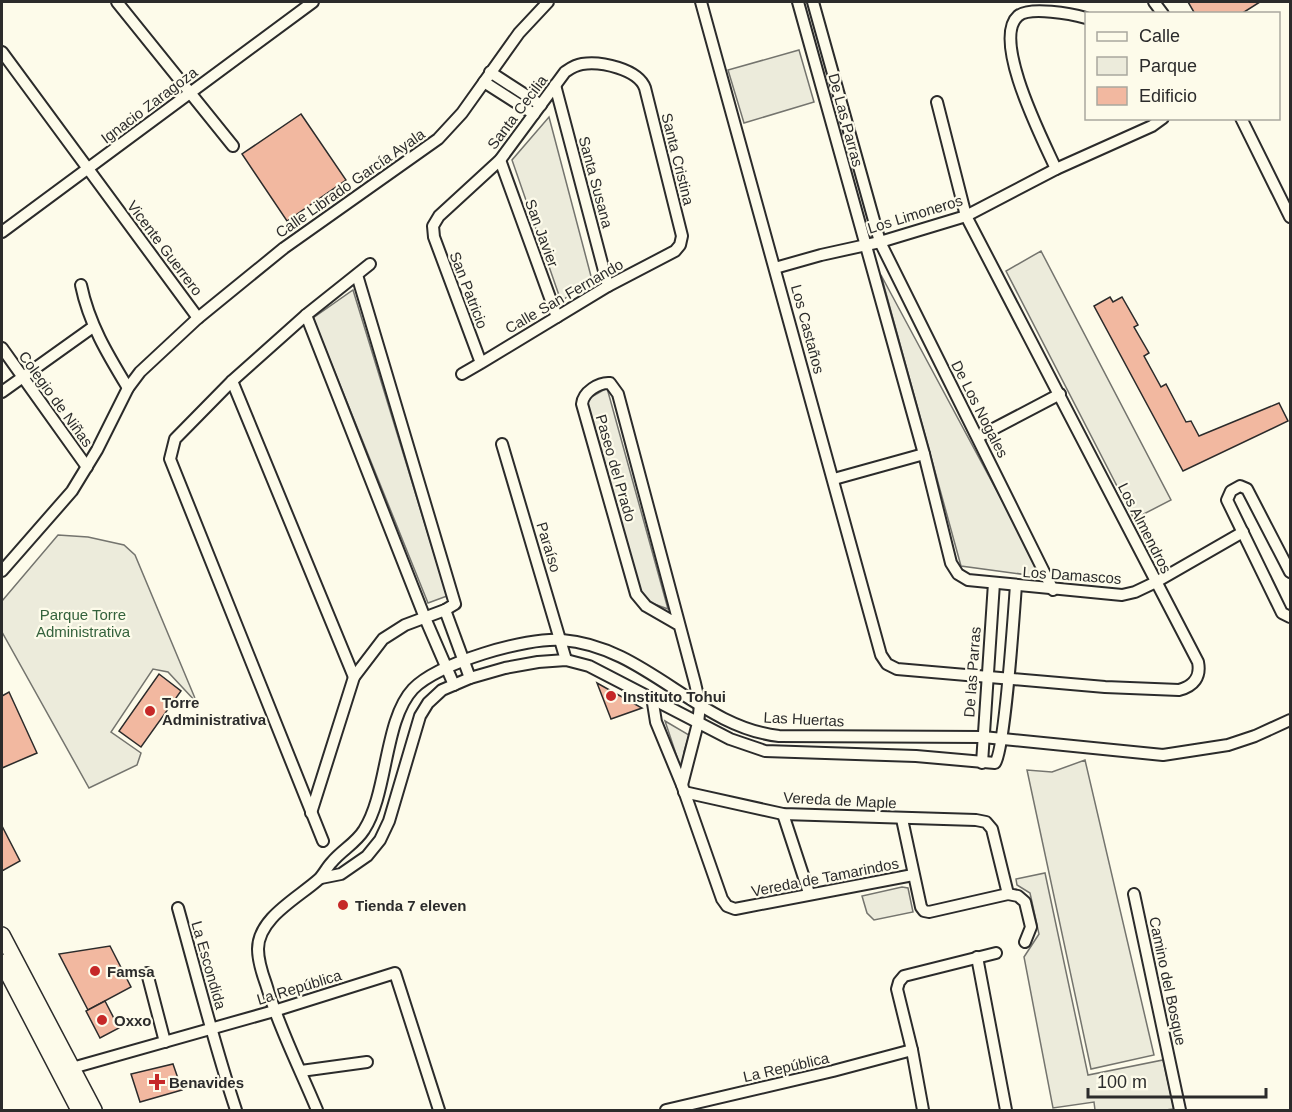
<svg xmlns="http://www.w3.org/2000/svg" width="1292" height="1112" viewBox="0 0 1292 1112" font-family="Arial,sans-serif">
	<rect width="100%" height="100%" fill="#fdfbea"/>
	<g fill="#ecebdb" stroke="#74746e" stroke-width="1.5">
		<path d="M799,50L814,102L744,123L728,70Z"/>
		<path d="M549,117L592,280L561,301L512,160Z"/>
		<path d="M1041,251L1171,500L1134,519L1006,271Z"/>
		<path d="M881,275L1043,577L961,566Z"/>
		<path d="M353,290L447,596L428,603L313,318Z"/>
		<path d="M607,388L668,609L643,600L586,400Z"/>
		<path d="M58,535L88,537L124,545L135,555L197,703L168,672L153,669L111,732L141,753L137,765L89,788L2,632V601Z"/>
		<path d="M665,721L689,735L684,752L682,772Z"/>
		<path d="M1085,760L1154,1055L1091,1069L1027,770L1052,772Z"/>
		<path d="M1045,873L1088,1075L1163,1060L1174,1109L1165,1110H1095L1094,1102L1053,1108L1024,957L1039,934L1030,893L1017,885L1016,879Z"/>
		<path d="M902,887L908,888L913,912L874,920L867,913L862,896Z"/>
	</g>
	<g fill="#f2b8a0" stroke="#2b2b2b" stroke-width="1.5">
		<path d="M1188,2H1260L1241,14H1195Z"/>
		<path d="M301,114L346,180L287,221L242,154Z"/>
		<path d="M1110,297L1113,302L1122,297L1138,325L1134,327L1149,353L1144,356L1161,387L1166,384L1186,422L1191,421L1199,436L1279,403L1288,421L1183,471L1094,306Z"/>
		<path d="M159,674L181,691L141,747L119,731Z"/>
		<path d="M597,683L642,708L611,719Z"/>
		<path d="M9,692L37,753L2,768V696Z"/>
		<path d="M2,826L20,861L2,871Z"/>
		<path d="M110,946L131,987L88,1010L59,954Z"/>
		<path d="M105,1001L119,1028L100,1038L86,1011Z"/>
		<path d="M173,1064L182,1090L140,1102L131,1074Z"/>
	</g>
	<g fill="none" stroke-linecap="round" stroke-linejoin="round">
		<defs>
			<g id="street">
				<path d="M117,2L233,146"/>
				<path d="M701,2L881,655L887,664L897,669L1105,687L1179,690C1194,686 1201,677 1198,662L966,216L937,102"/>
				<path d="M798,2L924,454L951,563L958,574L968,580L1122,595L1135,592L1156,582L1243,532"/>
				<path d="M813,2L880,242L1053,590"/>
				<path d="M1154,2L1163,14"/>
				<path d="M2,52L198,318"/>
				<path d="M490,72L541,105"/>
				<path d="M484,82L534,114"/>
				<path d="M555,85L608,286"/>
				<path d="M1241,118L1290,217"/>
				<path d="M500,160L557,317"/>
				<path d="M1056,169C1044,142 991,40 1018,16C1030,6 1072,14 1086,18"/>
				<path d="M2,232L313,2"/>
				<path d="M775,268L821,255L880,242L966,216L1056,169L1152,126L1163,118"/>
				<path d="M81,285C89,324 108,355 128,388"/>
				<path d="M306,315L425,618L454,685"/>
				<path d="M2,348L87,467"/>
				<path d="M462,374L481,363L608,286L675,251L680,245L682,236L645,88C638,69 601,61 582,64C575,65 571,68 565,72L500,160L439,216L433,226L434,237L481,363"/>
				<path d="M232,381L354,677"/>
				<path d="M2,392L93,327"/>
				<path d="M978,437L1060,394"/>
				<path d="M502,444L566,660"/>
				<path d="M834,479L924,454"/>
				<path d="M2,571L72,491L97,450L128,388L140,372L198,318L284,248L438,139L462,113L519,33L548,2"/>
				<path d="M1290,572L1247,489L1240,486L1231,491L1227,500L1282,613L1290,617"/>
				<path d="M445,610L470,678"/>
				<path d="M679,625L646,606L636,594L582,404C583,392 599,382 610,383L618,394L695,683L700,705L698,723L682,785"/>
				<path d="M652,697L656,722L682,785L722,899L727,906L735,909L913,875"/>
				<path d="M982,763L994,583"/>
				<path d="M684,792L783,814L976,820L986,822L992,829L1008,894L1018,896L1025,902L1031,927L1025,942"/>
				<path d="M311,813L354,677L383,639L405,625L445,610L455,604L357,275"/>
				<path d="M783,814L809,893"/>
				<path d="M902,819L921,907L924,911L929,912L1008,894"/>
				<path d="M323,841L170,459L175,439L232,381L306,315L370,264"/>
				<path d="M321,878L341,874L367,856L380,840L389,821L420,716L428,703L442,690L470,678L505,668L538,662L566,660L589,666L730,739L765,751L916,756L995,763C1005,750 1014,611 1016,585"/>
				<path d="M1134,894L1180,1110"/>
				<path d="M178,908C197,976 214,1044 236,1110"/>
				<path d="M977,957L1006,1110"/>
				<path d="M147,973L165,1042"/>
				<path d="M65,1070L274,1011L395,973L439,1110"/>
				<path d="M301,1071L367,1062"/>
				<path d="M317,1110C300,1069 279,1028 266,984C262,973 258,961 258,949C258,918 298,898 319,879C324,874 327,867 332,862C342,850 356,843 364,830C388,793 384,720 413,689C438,663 526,637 562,640C645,646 698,727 779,736L983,737L1163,755L1228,745L1255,736L1290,720"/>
				<path d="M666,1110L833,1071L912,1050"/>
				<path d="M923,1110L912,1050L897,989L899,982L904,976L996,953"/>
			</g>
			<g id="secondary">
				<path d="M2,935L94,1110"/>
				<path d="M2,962L79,1110"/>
			</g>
		</defs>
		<use href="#street" stroke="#2b2b2b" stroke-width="14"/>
		<use href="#secondary" stroke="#2b2b2b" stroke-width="18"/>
		<use href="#street" stroke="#fdfbea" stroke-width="10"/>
		<use href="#secondary" stroke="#fdfbea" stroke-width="15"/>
	</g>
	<g fill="#c62828" stroke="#fdfbea" stroke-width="2">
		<circle cx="611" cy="696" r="6"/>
		<circle cx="150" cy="711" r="6"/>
		<circle cx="343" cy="905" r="6"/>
		<circle cx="95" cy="971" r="6"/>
		<circle cx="102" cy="1020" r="6"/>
		<path d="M154 1073h6v6h6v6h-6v6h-6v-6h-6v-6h6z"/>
	</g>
	<g text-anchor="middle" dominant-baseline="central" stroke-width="4.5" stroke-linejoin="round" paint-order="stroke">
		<g font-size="15" fill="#2b2b2b" stroke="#fdfbea">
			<text transform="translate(149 105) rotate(-37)">Ignacio Zaragoza</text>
			<text transform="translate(517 112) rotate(-53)">Santa Cecilia</text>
			<text transform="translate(846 120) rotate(75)">De Las Parras</text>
			<text transform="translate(678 159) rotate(76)">Santa Cristina</text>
			<text transform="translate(596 182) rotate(75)">Santa Susana</text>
			<text transform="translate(350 183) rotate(-35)">Calle Librado García Ayala</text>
			<text transform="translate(915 214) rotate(-17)">Los Limoneros</text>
			<text transform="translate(542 233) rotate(70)">San Javier</text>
			<text transform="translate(165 248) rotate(53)">Vicente Guerrero</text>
			<text transform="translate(469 290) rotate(69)">San Patricio</text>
			<text transform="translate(564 296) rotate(-30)">Calle San Fernando</text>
			<text transform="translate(808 329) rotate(75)">Los Castaños</text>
			<text transform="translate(56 399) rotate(54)">Colegio de Niñas</text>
			<text transform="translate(980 409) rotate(63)">De Los Nogales</text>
			<text transform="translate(616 468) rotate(74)">Paseo del Prado</text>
			<text transform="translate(1145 528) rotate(63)">Los Almendros</text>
			<text transform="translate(549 547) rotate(73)">Paraíso</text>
			<text transform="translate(1072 575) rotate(4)">Los Damascos</text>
			<text transform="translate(972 672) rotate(-86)">De las Parras</text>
			<text transform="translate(804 719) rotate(3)">Las Huertas</text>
			<text transform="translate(840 800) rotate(3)">Vereda de Maple</text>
			<text transform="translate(825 877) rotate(-11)">Vereda de Tamarindos</text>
			<text transform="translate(209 965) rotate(74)">La Escondida</text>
			<text transform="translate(1168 981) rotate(78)">Camino del Bosque</text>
			<text transform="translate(299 987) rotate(-17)">La República</text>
			<text transform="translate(786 1067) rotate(-13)">La República</text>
		</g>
		<g font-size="15" fill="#34623c" stroke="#fdfbea">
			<text x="83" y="614">Parque Torre<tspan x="83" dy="17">Administrativa</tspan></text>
		</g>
		<g font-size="15" font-weight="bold" fill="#2b2b2b" stroke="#fdfbea" text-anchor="start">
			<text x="623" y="696">Instituto Tohui</text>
			<text x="162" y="702">Torre<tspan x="162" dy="17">Administrativa</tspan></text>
			<text x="355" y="905">Tienda 7 eleven</text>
			<text x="107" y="971">Famsa</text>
			<text x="114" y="1020">Oxxo</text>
			<text x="169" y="1082">Benavides</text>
		</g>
	</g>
	<rect width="1292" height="1112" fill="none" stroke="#2b2b2b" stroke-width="6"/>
	<rect x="1085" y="12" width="195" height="108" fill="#fdfbea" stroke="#a9a89e" stroke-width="1.5"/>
	<rect x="1097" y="32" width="30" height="9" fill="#fdfbea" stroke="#a9a89e" stroke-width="1.5"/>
	<text x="1139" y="42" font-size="18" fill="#2b2b2b">Calle</text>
	<rect x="1097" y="57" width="30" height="18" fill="#ecebdb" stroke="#a9a89e" stroke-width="1.5"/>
	<text x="1139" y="72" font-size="18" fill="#2b2b2b">Parque</text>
	<rect x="1097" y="87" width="30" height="18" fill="#f2b8a0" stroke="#a9a89e" stroke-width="1.5"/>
	<text x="1139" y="102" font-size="18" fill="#2b2b2b">Edificio</text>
	<path d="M1088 1088v9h178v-9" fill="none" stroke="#2b2b2b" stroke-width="3"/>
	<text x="1097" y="1088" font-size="18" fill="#2b2b2b" stroke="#fdfbea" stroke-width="4.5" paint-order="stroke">100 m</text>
</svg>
